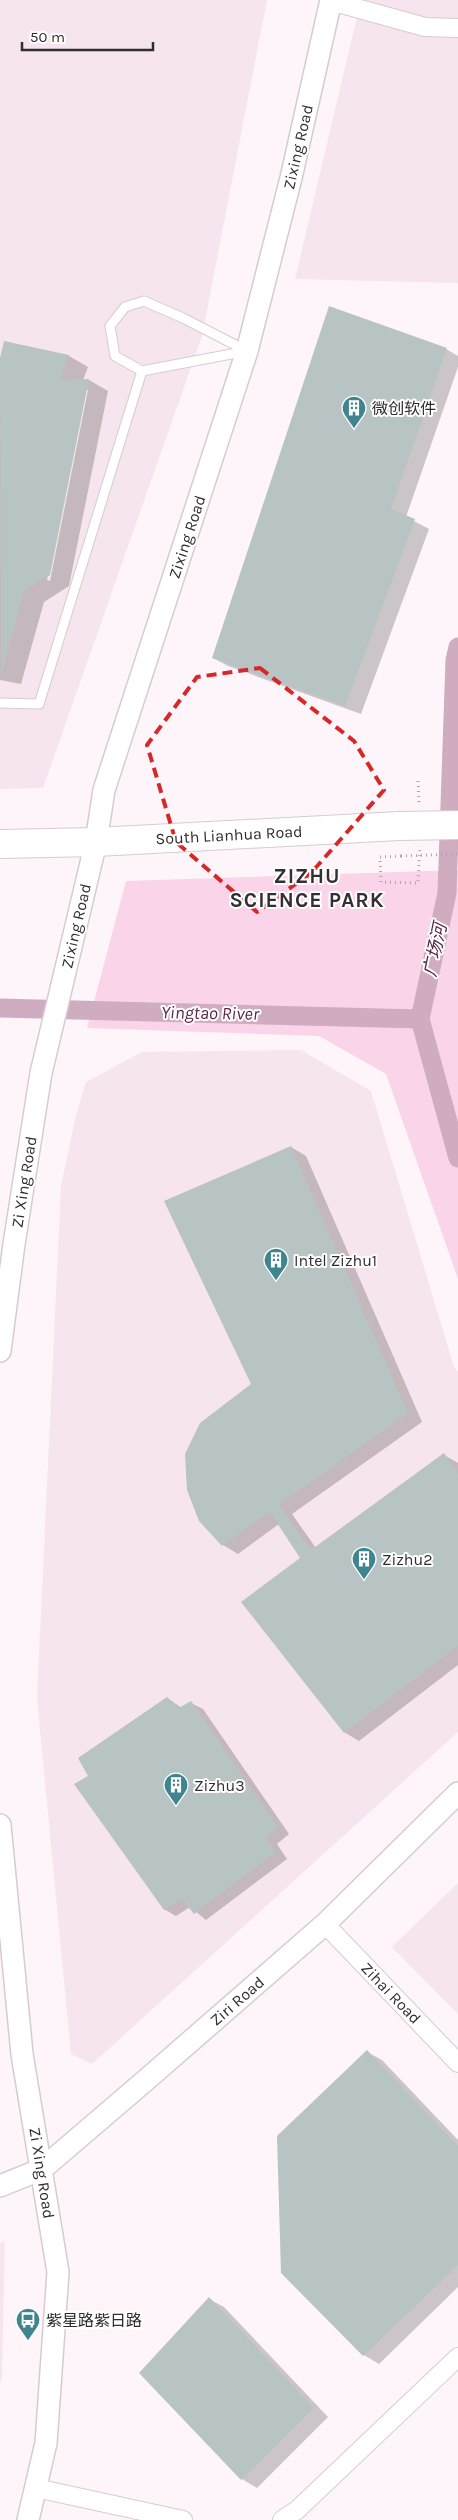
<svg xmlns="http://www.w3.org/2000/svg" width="458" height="2520" viewBox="0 0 458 2520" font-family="Karla,'Noto Sans SC',sans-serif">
	<rect width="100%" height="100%" fill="#fef5fa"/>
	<g fill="#f6e5ee">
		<path d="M0,0H267L202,336L43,788L0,789Z"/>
		<path d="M361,0H458V283L295,279Z"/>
		<path d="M301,1050L371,1091L454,1367L458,1372V1732L92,2064L71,2054L37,1698L61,1186L76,1115L86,1082L142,1052Z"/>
		<path d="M458,1883V2014L392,1947Z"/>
		<path d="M5,2241L2,2375L0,2387V2243Z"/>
	</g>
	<path fill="#fad4e9" d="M458,870V1279L386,1074L319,1036L87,1028L126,881Z"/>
	<g fill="#0003" fill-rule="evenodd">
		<path d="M5,342L69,356L88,367L83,380H89L108,391L69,586L44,602L21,684L0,680V364ZM85,390H88L50,581L47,580Z"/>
		<path d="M446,349L458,356V367L406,517L429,529L361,714L228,666L213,658Z"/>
		<path d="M291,1147L306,1156L422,1422L292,1514L316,1548L444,1455L458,1463V1665L359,1741L344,1732L303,1558L279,1524L238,1554L223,1545L252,1384Z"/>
		<path d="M167,1698L182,1708L191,1703L203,1709L289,1834L277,1844L287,1859L206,1920L190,1907L176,1916L164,1909L90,1776Z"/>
		<path d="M367,2052L382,2060L458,2140V2287L379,2364L364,2355L282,2272Z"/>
		<path d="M209,2299L224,2307L328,2417L257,2488L242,2479L141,2373Z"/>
	</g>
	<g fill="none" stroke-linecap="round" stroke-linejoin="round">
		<g stroke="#d0acc1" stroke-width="19">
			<path d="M458,647L455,660L447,893L420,1019L458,1158"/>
			<path d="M0,1008L420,1019"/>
		</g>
	</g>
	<g fill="#b8c3c4">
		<path d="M329,306L447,348L391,509L415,519L345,706L212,658Z"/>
		<path d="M4,341L69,355L60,380L89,379L50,575L24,591L1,677L0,358Z"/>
		<path d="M291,1146L408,1413L279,1505L311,1550L444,1453L458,1473V1646L344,1733L241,1602L300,1558L270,1512L222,1546L199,1521L187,1490L185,1454L200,1423L251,1384L164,1201Z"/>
		<path d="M167,1697L179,1708L191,1701L278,1827L266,1837L276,1852L194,1914L182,1899L164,1910L74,1784L88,1776L78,1758Z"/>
		<path d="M367,2050L458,2146V2265L363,2356L281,2273L277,2136Z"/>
		<path d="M209,2297L314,2408L241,2480L139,2373Z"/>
	</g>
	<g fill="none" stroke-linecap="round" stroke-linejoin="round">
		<defs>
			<g id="service">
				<path d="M144,301L183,318L247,351L142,371L115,356L110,326L125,307Z"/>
				<path d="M0,703L39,704L142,371"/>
			</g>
			<g id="minor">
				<path d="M331,1L425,27L458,28"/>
				<path d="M325,1924L458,2063"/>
				<path d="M36,2488L183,2520"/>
				<path d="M282,2520L297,2510L458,2357"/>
			</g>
			<g id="tertiary">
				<path d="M0,1351L14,1244L41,1073L96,842L104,790L247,351L291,178L331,0"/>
				<path d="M0,1825L22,2054L58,2272L46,2443L28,2520"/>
				<path d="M0,2186L42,2169L146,2080L325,1924L458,1793"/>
			</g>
			<path id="primary" d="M0,844L96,842L399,826"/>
		</defs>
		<use href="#service" stroke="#d5ccd1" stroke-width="11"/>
		<use href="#minor" stroke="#d5ccd1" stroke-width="20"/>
		<use href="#tertiary" stroke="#d5ccd1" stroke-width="24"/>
		<use href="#primary" stroke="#d5ccd1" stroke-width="30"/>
		<g stroke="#aea6aa" stroke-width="3" stroke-dasharray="1 4" stroke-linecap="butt">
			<path d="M418,781L419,805"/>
			<path d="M401,856L380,857L381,882L418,883L420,846"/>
		</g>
		<use href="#service" stroke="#fff" stroke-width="9"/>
		<use href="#minor" stroke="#fff" stroke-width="18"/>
		<use href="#tertiary" stroke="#fff" stroke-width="21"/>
		<use href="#primary" stroke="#fff" stroke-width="28"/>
		<defs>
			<path id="primary-bridge" d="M399,826L458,825"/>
		</defs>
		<use href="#primary-bridge" stroke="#d5ccd1" stroke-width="30" stroke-linecap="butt"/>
		<path stroke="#aea6aa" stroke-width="3" stroke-dasharray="1 4" stroke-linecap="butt" d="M401,856L458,854"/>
		<use href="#primary-bridge" stroke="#fff" stroke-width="28"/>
	</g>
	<path fill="none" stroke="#d62828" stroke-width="4" stroke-dasharray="10 6" stroke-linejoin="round" d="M260,668L354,741L384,790L312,872L257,912L176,842L147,745L197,677Z"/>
	<defs>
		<symbol id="building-pin" viewBox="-11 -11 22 30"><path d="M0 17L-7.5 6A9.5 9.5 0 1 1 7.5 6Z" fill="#3f858f" stroke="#fff"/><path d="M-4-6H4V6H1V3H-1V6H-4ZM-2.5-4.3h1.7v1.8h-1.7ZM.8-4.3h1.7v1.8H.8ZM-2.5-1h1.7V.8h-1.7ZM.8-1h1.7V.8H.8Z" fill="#fff"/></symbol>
		<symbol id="bus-pin" viewBox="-11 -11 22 30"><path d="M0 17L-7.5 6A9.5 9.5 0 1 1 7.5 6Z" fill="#3f858f" stroke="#fff"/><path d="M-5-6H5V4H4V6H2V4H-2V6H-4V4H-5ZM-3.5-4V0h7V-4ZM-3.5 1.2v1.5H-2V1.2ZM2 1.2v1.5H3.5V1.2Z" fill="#fff"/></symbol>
	</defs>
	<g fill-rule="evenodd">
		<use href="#building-pin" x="340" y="394" width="28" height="38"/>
		<use href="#building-pin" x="262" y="1246" width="28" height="38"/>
		<use href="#building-pin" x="350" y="1545" width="28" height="38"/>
		<use href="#building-pin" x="162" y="1771" width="28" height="38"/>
		<use href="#bus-pin" x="14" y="2306" width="28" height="38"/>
	</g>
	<g text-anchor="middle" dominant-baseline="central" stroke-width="4" stroke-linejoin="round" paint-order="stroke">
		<g font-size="16" fill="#312d2f" stroke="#fff">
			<text transform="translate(298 147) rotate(-77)">Zixing Road</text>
			<text transform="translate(187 537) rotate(-72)">Zixing Road</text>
			<text transform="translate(229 835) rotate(-3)">South Lianhua Road</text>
			<text transform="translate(76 926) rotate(-77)">Zixing Road</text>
			<text transform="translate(24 1182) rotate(-81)">Zi Xing Road</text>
			<text transform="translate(391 1993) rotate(46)">Zihai Road</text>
			<text transform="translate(237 2001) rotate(-41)">Ziri Road</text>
			<text transform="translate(42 2173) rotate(81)">Zi Xing Road</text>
		</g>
		<g font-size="16" fill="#312d2f" stroke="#fff" text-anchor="start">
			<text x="372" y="408">微创软件</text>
			<text x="294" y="1260">Intel Zizhu1</text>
			<text x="382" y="1559">Zizhu2</text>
			<text x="194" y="1785">Zizhu3</text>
			<text x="46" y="2320">紫星路紫日路</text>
		</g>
		<g font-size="18" font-style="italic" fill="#562745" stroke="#fff">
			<text transform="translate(435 950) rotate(-78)">广场河</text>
			<text transform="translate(210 1013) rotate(1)">Yingtao River</text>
		</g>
		<g font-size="21" font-weight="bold" letter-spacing="1" fill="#352e32" stroke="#fff">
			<text x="307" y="876">ZIZHU<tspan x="307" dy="24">SCIENCE PARK</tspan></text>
		</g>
	</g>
	<path d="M22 42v8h131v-8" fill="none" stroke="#312d2f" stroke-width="2.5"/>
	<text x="30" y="42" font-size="15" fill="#312d2f" stroke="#ffffff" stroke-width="4" paint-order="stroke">50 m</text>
</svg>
